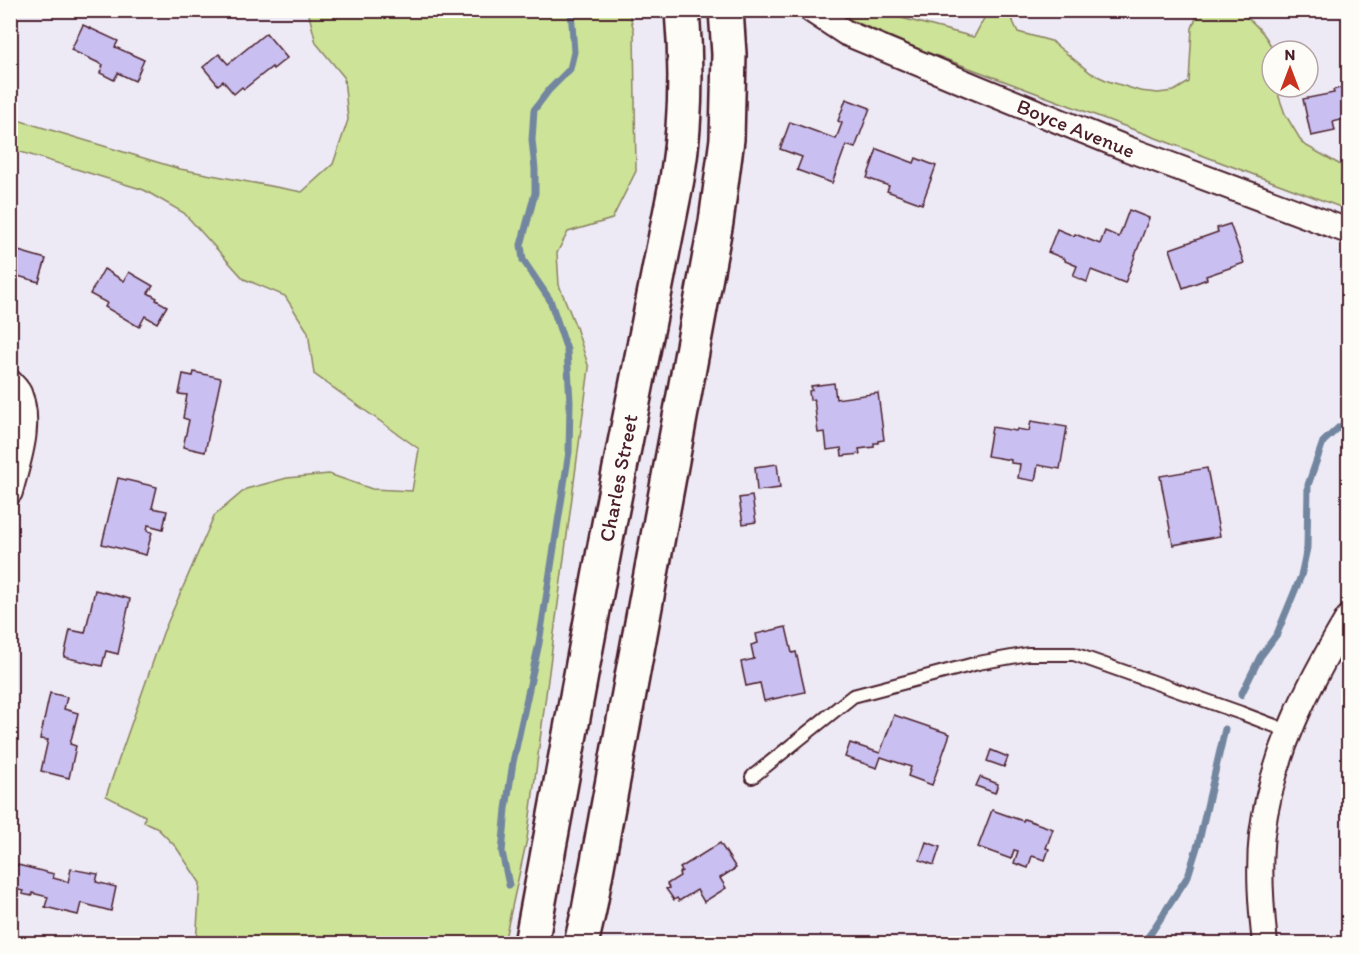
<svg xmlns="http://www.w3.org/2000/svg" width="1359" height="954" viewBox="0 0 1359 954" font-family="Itim,sans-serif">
	<rect width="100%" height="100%" fill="#edeaf5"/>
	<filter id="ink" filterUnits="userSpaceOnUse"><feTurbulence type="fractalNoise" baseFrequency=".0167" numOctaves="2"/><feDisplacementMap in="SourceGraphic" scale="12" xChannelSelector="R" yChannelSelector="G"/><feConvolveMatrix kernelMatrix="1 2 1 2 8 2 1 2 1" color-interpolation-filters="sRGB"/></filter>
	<g filter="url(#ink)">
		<g fill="#cce398" stroke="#8b8162" stroke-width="1.5">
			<path d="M1202,10C1211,11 1222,9 1232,11C1248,13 1268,36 1273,51H1272V87H1278L1279,97L1285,114L1303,144L1348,169V210L924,51L842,16L836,11H875L974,37L988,11H1011V17L1018,32L1051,41L1091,73L1108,81L1140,91L1158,93L1174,91L1189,82L1192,28L1199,11Z"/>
			<path d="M308,11H629L634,31L636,171L612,219L568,232L557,253L559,285L576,327L589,368L527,839L504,943H196L200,883L176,847L156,827L144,822L145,816L106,796L163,633L214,516L246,489L287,478L329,474L372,489L412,491L419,449L314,374L308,332L285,296L244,279L184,213L144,190L11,149V118L180,169L302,192L333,164L348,120L344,77L316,43Z"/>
		</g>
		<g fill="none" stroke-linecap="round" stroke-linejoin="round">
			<g stroke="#7386a0" stroke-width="7">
				<path d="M1241,695L1260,657L1277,634L1301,576L1307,548L1308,485L1323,442L1338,428L1348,422"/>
				<path d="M509,885L502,852L506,809L513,762L539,643L569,452L570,402L567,350L550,300L523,260L521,245L535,193V169L532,140L534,110L549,90L570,69L574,52L571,10"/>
				<path d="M1142,944L1151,933L1188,876L1199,841L1225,729"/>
			</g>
		</g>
		<g fill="#c9bff1" stroke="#4a1f2b" stroke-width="1.5">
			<path d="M83,25L118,41L115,47L144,60L135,81L118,73L114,80L100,73L103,65L71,50Z"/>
			<path d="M266,33L287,58L273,69L272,67L244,89L242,87L234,94L223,81L218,85L203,67L219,54L228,64Z"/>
			<path d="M1343,87L1344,91L1348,90V118L1333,122L1335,131L1311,136L1303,99L1334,93L1333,90Z"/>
			<path d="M846,99L870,108L855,148L846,145L832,183L797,170L802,157L780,149L790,122L836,139L842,123L838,121Z"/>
			<path d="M877,149L914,163L916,158L936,166L922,204L887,191L889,186L867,178Z"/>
			<path d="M1129,210L1149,218L1125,283L1091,270L1087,282L1073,276L1077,266L1065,261V259L1048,252L1057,229L1074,236L1075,234L1100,244L1105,231L1119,237Z"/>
			<path d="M1230,224L1244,263L1206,276L1207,279L1183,288L1170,249L1218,232L1217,228Z"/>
			<path d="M15,250L46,259L39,282L11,274L10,275V254L14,255Z"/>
			<path d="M104,269L124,281L129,272L153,286L148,293L157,298L156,300L167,306L157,323L145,316L139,327L105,307L107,303L90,294Z"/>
			<path d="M194,372L221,378L205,452L183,447L189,420L183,418L187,395L179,394L183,374L193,376Z"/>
			<path d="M834,383L836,399L878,393L884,440L878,441V443H874V447L859,449L860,454L842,456L841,448L827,450L825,432L818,433L814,399L810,400L809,391L812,390L811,386Z"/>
			<path d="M1031,421L1067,427L1060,469L1038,465L1035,481L1018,478L1020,464L1011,463V460L987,456L992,427L1016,431L1017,429L1029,431Z"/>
			<path d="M777,464L780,488L757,491L755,467Z"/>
			<path d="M1207,468L1220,536L1173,545L1160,476Z"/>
			<path d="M118,478L157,487L152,508L167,511L163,529L148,525L147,531L152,532L146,555L102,544Z"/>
			<path d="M752,496L756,522L743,524L739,498Z"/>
			<path d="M95,590L130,599L118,654L106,651L102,666L64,657L70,630L85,633Z"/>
			<path d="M786,627L792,653L796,652L805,692L764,701L760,683L746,686L741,662L754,659L751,645L758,643L756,634Z"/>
			<path d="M50,693L67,697L64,709L78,713L70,744L76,746L69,778L41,771L48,740L40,739Z"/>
			<path d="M894,715L950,734L932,785L908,776L911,767L881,757L877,768L845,757L850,743L880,753Z"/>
			<path d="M991,750L1008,757L1004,767L987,761Z"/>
			<path d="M980,777L998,784L995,793L976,786Z"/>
			<path d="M992,810L1023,821L1024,819L1053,829L1046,848L1049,849L1045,860L1032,856L1028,868L1014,863L1018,851L1014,850L1011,859L978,847Z"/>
			<path d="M926,842L940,847L934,865L920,860Z"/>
			<path d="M720,843L736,868L720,878L726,888L704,902L697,890L679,901L677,898L674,900L666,889L669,888L667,884L680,876L679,873L682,871L680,868Z"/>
			<path d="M14,864L54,874L53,878L68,882L71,869L98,874L96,882L116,887L111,911L81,903L78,915L45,907L48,897L32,893V896L22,894L23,891L10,888V878Z"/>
		</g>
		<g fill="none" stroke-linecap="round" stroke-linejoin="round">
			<defs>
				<path id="lane" d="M752,777L853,696L978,663L1028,654H1074L1241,713L1288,731"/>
				<g id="street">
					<path d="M811,10L846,33L978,88L1128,149L1348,231"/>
					<path d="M10,382C13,385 17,389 19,393C32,424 18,461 10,492"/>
					<path d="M1265,944C1261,907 1258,870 1262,834C1272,754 1308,685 1348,618"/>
				</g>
				<g id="primary">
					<path d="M531,944L609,524L677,179C686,123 687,67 682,10"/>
					<path d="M581,944L589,910L716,222L727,139L729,54L726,10"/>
				</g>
			</defs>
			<use href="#lane" stroke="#4a1f2b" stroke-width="16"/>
			<use href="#street" stroke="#4a1f2b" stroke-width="28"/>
			<use href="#primary" stroke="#4a1f2b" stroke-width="38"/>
			<use href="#lane" stroke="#fdfcf7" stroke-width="12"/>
			<use href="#street" stroke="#fdfcf7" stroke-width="24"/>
			<use href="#primary" stroke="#fdfcf7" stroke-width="33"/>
		</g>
	</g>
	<g text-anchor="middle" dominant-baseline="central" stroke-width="5" stroke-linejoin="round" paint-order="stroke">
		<g font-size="21" fill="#4a1f2b" stroke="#fdfcf7">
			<text transform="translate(1076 128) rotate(22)">Boyce Avenue</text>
			<text transform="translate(618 478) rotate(-79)">Charles Street</text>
		</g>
	</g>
	<rect width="1359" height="954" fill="none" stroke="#fdfcf7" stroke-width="36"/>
	<rect x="18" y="18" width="1323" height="918" fill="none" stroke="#4a1f2b" stroke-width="2" filter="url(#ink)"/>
	<g transform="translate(1290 69)"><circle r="28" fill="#fdfcf7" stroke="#b5a4a5" stroke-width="1.5"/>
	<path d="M0-4.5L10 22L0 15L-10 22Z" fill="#c8321e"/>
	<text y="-9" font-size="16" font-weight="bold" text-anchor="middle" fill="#4a1f2b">N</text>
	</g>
</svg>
